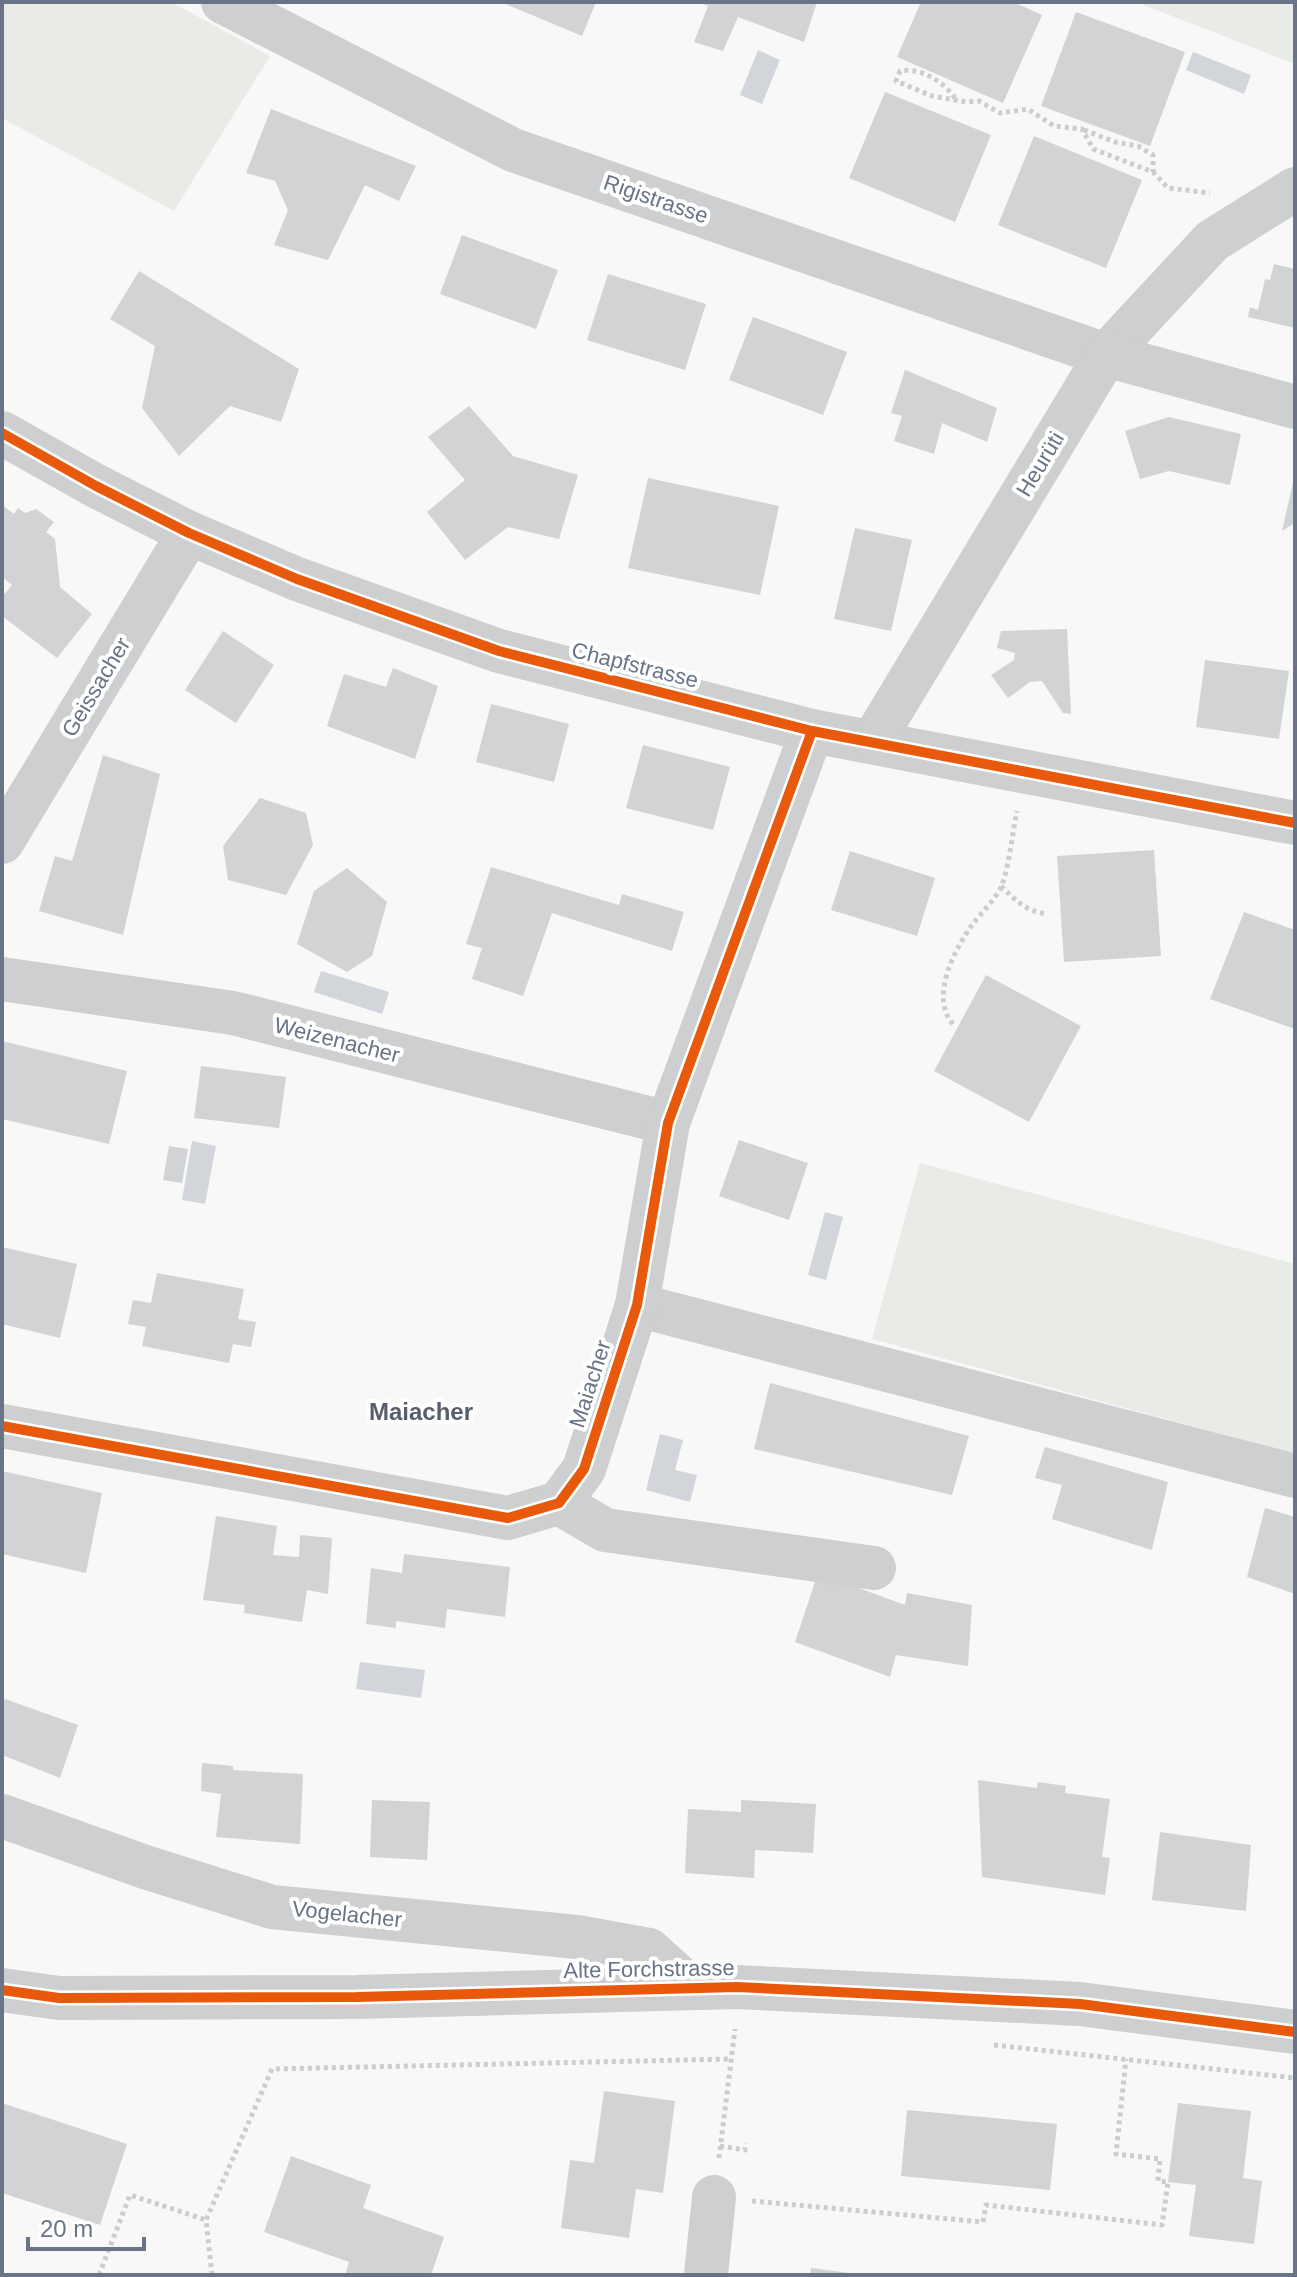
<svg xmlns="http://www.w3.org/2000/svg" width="1297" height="2277" viewBox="0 0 1297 2277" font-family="Arial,sans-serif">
	<rect width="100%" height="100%" fill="#f8f8f8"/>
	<g fill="#e8ebe6">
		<path d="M2,2H171L270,56L174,211L2,118Z"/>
		<path d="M1136,2H1295V64Z"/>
		<path d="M920,1163L1295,1264V1454L872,1339Z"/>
	</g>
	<g fill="#d2d6db">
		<path d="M758,50L780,60L762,104L740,95Z"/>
		<path d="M1193,52L1251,75L1244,94L1186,70Z"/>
		<path d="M321,971L389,992L382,1014L314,992Z"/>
		<path d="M192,1141L216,1146L205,1204L182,1200Z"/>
		<path d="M825,1212L843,1217L826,1280L808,1275Z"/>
		<path d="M660,1434L683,1440L675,1470L697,1475L690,1502L646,1490Z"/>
		<path d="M360,1662L425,1670L421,1698L356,1689Z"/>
	</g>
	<g fill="#d2d3d4">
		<path d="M501,2H596L582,36Z"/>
		<path d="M698,2H817L804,42L738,17L723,51L694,42L708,6Z"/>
		<path d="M921,2H1013L1042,15L1003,103L897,57Z"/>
		<path d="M1076,12L1185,52L1150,146L1041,106Z"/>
		<path d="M885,92L991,135L955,222L849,178Z"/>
		<path d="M271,109L416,166L399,201L365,185L328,260L274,245L288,210L275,181L246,173Z"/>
		<path d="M1034,136L1142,180L1106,268L998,225Z"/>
		<path d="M462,235L558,270L536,329L440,294Z"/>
		<path d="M1274,264L1295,269V328L1248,317L1250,307L1258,310L1265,279L1270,280Z"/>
		<path d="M139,271L299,369L281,422L230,406L179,456L142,408L155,346L110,319Z"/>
		<path d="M608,274L706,304L685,370L587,340Z"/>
		<path d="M753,317L847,352L823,415L729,380Z"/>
		<path d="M905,370L997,408L987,442L942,423L934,454L894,441L902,416L891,413Z"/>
		<path d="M469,406L513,456L578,475L559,539L508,527L465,560L427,512L465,480L428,437Z"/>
		<path d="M1169,417L1241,434L1230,485L1169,471L1140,479L1125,431Z"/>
		<path d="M648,478L779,506L760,595L628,568Z"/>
		<path d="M1294,478L1295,523L1282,531Z"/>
		<path d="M2,505L14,514L18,508L25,513L36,509L54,522L46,532L55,539L60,587L92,614L57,658L2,616V597L12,585L2,577Z"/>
		<path d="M855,528L912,540L891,631L834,619Z"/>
		<path d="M1067,629L1071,714L1063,713L1042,681L1030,682L1008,698L991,675L1014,660L1015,653L997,648L1001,631Z"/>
		<path d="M223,631L274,665L236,723L185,690Z"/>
		<path d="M1205,660L1289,671L1279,739L1196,727Z"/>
		<path d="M393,668L438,686L415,759L327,726L344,674L386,687Z"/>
		<path d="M491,704L569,724L554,782L476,762Z"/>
		<path d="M643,745L730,767L713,830L626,808Z"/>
		<path d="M103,755L160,774L123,935L39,911L55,856L72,861Z"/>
		<path d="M260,798L306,813L313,845L286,895L228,880L223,846Z"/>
		<path d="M1154,850L1161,956L1064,962L1057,856Z"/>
		<path d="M850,851L935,878L917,936L831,910Z"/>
		<path d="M491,867L619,905L622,894L684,912L672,951L552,913L523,996L472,979L482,948L466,944Z"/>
		<path d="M347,868L387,902L372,956L347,972L297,944L314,891Z"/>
		<path d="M1244,912L1295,930V1029L1210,999Z"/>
		<path d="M986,975L1081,1026L1029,1122L934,1071Z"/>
		<path d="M2,1041L127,1071L109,1144L2,1119Z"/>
		<path d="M201,1066L286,1077L279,1128L194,1118Z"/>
		<path d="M739,1140L808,1163L789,1220L719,1196Z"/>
		<path d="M169,1146L188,1149L182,1183L163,1180Z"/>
		<path d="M2,1247L77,1264L60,1338L2,1324Z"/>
		<path d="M157,1273L244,1289L238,1319L256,1322L251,1347L233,1344L229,1363L142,1346L146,1327L128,1324L133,1300L151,1303Z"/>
		<path d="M770,1383L969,1436L952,1495L754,1449Z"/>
		<path d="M1045,1447L1168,1482L1152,1550L1052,1519L1062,1485L1035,1478Z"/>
		<path d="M2,1471L102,1493L86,1573L2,1554Z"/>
		<path d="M1265,1508L1295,1517V1594L1247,1577Z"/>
		<path d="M216,1516L277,1526L273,1555L299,1557L300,1535L332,1538L328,1594L307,1590L302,1622L244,1613L245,1605L203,1600Z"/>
		<path d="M404,1554L510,1567L505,1617L447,1609L445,1628L396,1621V1628L366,1624L371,1568L402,1573Z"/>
		<path d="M818,1573L905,1605L907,1593L972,1605L968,1666L896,1655L890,1677L795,1642Z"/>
		<path d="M5,1699L78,1725L60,1778L2,1755V1707Z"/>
		<path d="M202,1763L233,1766V1770L303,1774L300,1844L216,1837L221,1794L201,1791Z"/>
		<path d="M978,1780L1037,1788L1038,1782L1066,1786L1065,1793L1110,1799L1102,1857L1110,1858L1105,1895L982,1877Z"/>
		<path d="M372,1800L430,1802L427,1860L370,1857Z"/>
		<path d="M741,1800L816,1804L813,1853L755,1850L754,1878L685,1873L688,1809L741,1812Z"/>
		<path d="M1160,1832L1251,1845L1246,1911L1152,1900Z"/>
		<path d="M604,2091L675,2101L663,2193L636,2189L629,2238L561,2228L570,2160L594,2163Z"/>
		<path d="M2,2103L127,2144L100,2225L2,2193Z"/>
		<path d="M1178,2103L1251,2111L1243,2178L1262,2181L1254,2244L1189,2236L1196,2185L1168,2182Z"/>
		<path d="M907,2110L1057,2124L1050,2190L901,2176Z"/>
		<path d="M291,2156L371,2185L363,2208L444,2237L431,2275H345L349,2262L264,2232Z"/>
		<path d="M811,2268L850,2273V2275H810Z"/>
	</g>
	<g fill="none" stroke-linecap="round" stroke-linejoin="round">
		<g stroke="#cccdce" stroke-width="5" stroke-dasharray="4 4" stroke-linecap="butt">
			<path d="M955,98C943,82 922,67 900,71L896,81L932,96L967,102L979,101L1000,113L1028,109L1054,126L1082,129L1093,149L1153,172L1168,188L1210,193"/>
			<path d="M1084,130L1115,142L1138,146L1153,155V172"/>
			<path d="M1001,886C1016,901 1027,912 1048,914"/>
			<path d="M953,1024C929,997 955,949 972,925C981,913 996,899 1002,885C1010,862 1012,834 1017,811"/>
			<path d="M994,2045L1295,2078"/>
			<path d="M720,2146L745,2150L746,2143"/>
			<path d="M719,2158L735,2029"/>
			<path d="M752,2201L983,2222L986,2205L1162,2225L1168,2182L1158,2181L1160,2159L1116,2154L1126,2059"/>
			<path d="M99,2275L130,2195L206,2220"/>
			<path d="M212,2275L206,2220L272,2069L731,2059"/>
		</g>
		<g stroke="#cecfd1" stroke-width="44">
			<path d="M223,2L513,150L1106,355L1212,241L1295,189"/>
			<path d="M2,433L96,486L189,533L297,579L499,651L812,731L1295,823"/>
			<path d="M873,741L1106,355L1295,407"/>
			<path d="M2,842L189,533"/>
			<path d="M2,979L233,1013L668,1123"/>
			<path d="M637,1305L1295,1476"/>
			<path d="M2,1426L508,1518L559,1503L584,1469L637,1305L668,1123L812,731"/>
			<path d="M559,1503L605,1530L874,1568"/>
			<path d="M2,1816L145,1867L272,1907L577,1937L649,1950L691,1988"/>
			<path d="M2,1990L59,1998L357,1997L737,1987L1080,2004L1295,2032"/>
			<path d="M706,2275L714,2197"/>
		</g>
		<defs>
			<g id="cycleway">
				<path d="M2,433L96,486L189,533L297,579L499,651L812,731L1295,823"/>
				<path d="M2,1426L508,1518L559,1503L584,1469L637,1305L668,1123L812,731"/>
				<path d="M2,1990L59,1998L357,1997L737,1987L1080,2004L1295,2032"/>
			</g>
		</defs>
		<use href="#cycleway" stroke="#fff" stroke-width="15"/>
		<use href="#cycleway" stroke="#e8590c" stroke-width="10"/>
	</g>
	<g text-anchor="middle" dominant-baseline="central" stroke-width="8" stroke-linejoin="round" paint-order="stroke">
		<g font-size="22" fill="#697586" stroke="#fff">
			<text transform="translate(656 199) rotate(19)">Rigistrasse</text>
			<text transform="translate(1040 464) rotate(-59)">Heurüti</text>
			<text transform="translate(635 665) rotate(14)">Chapfstrasse</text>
			<text transform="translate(96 687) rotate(-59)">Geissacher</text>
			<text transform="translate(337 1040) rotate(14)">Weizenacher</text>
			<text transform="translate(590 1384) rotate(-72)">Maiacher</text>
			<text transform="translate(347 1914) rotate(6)">Vogelacher</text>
			<text transform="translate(649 1969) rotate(-1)">Alte Forchstrasse</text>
		</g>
		<g font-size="24" font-weight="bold" fill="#575f6c" stroke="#fff">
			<text x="421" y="1411">Maiacher</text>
		</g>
	</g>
	<rect width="1297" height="2277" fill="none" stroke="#697586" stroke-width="8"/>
	<path d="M28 2237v12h116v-12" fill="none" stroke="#697586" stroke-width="4"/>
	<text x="40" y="2237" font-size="24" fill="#697586" stroke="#ffffff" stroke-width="6" paint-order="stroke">20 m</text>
</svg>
